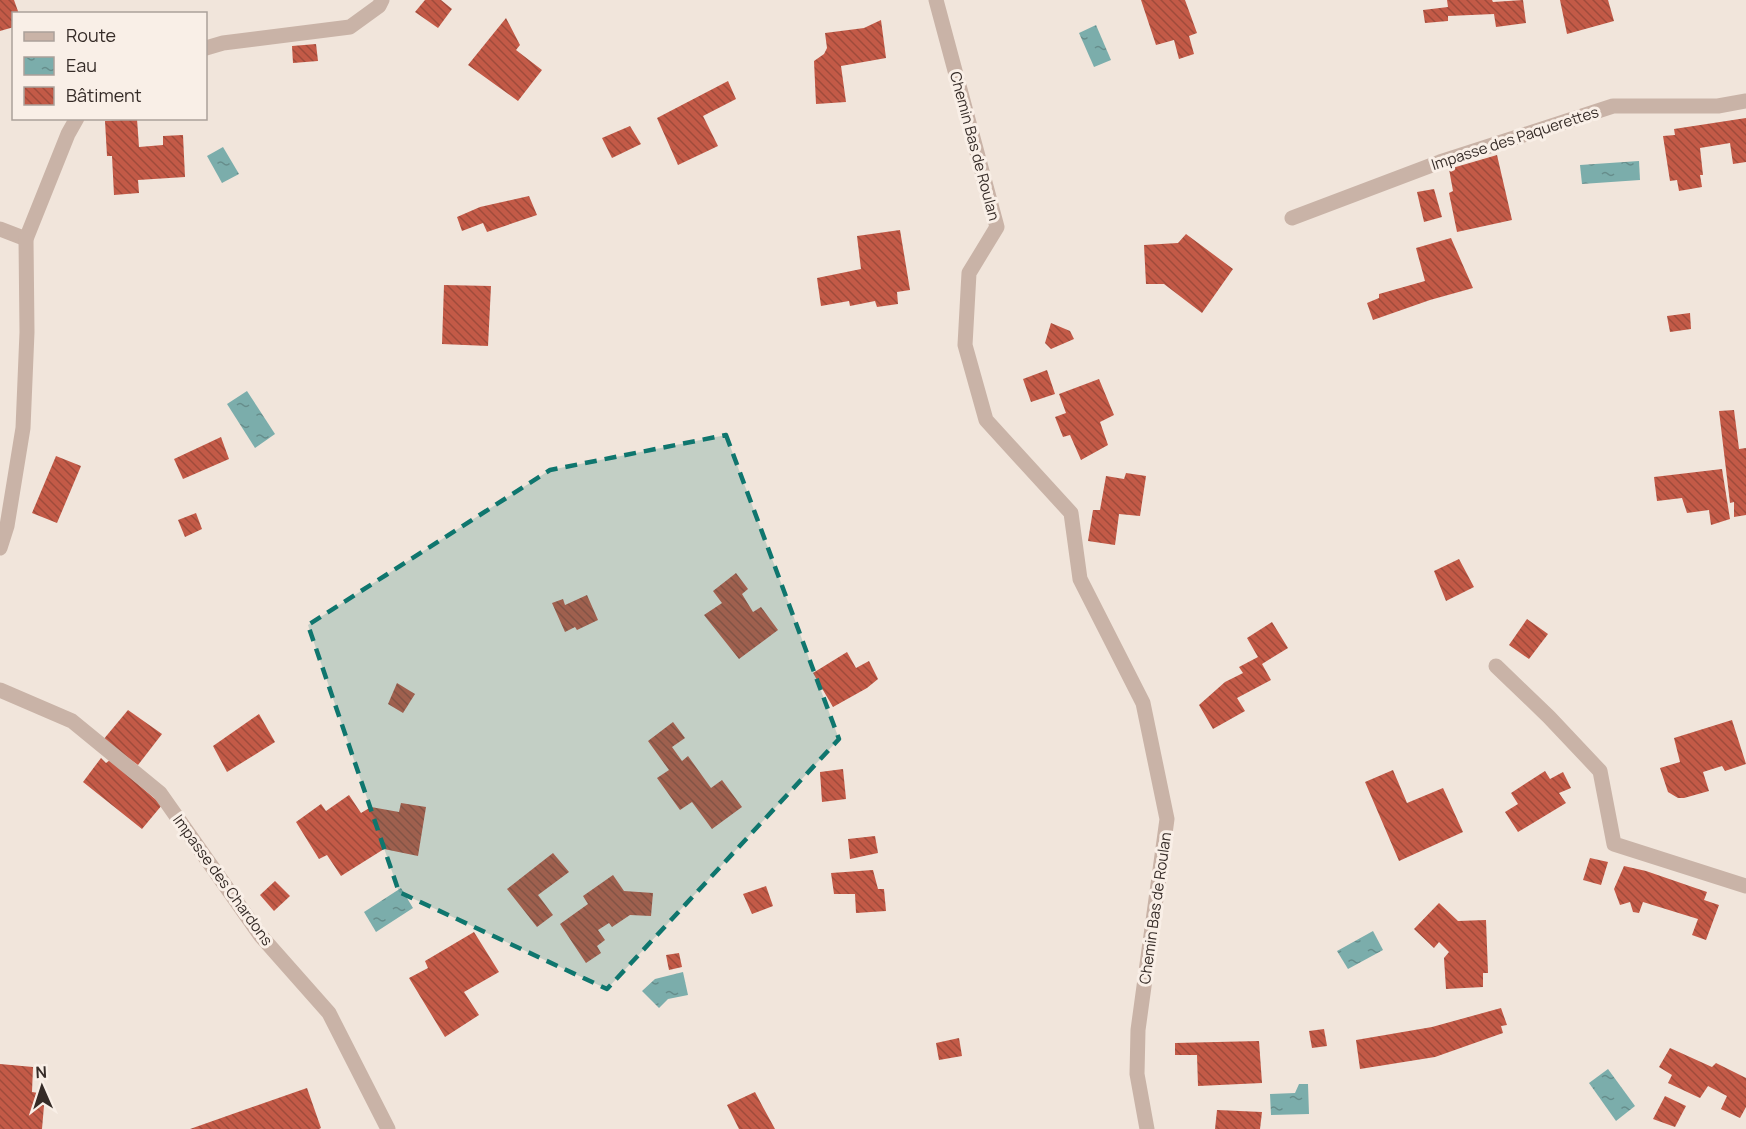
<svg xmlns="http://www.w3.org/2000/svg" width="1746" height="1129" viewBox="0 0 1746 1129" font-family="Manrope,sans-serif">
	<defs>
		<pattern id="water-ripples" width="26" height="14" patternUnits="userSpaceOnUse" patternTransform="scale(1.5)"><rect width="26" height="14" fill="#7badab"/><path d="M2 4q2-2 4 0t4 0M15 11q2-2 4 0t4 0" fill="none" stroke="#668d8b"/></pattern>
		<pattern id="building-back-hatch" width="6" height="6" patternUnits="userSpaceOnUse" patternTransform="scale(1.5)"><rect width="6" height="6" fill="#c35a47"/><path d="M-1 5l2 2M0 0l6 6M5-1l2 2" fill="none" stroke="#9f4b3b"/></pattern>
	</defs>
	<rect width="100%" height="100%" fill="#f1e5db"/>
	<g fill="url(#water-ripples)">
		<path d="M1096,25L1111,60L1094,67L1079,33Z"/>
		<path d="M223,147L239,174L222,183L207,156Z"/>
		<path d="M1639,161L1640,180L1582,184L1580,165Z"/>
		<path d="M247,391L275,434L255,448L227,404Z"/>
		<path d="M401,888L413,908L376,932L364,912Z"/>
		<path d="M1373,931L1383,950L1348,969L1337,951Z"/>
		<path d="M683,972L688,995L668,999L659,1008L642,991L655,979Z"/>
		<path d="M1608,1069L1635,1106L1616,1121L1589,1083Z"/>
		<path d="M1299,1084H1308L1309,1114L1271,1115L1270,1094L1295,1093Z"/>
	</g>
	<g fill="url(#building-back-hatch)">
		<path d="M0,0H14L19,14H14V27L0,31Z"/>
		<path d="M425,0H441L452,9L438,28L415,12Z"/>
		<path d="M1141,0H1185L1197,33L1189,36L1194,54L1179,59L1174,40L1156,45Z"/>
		<path d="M1447,0H1492L1493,2L1523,0L1526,23L1496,27L1494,14L1448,16V21L1425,23L1423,10L1448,7Z"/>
		<path d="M1560,0H1608L1614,21L1567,34Z"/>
		<path d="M506,18L520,45L516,50L542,70L518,101L468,65Z"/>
		<path d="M881,20L886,58L841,66L846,102L816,104L814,61L824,54L827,48L825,33L864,28Z"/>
		<path d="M316,44L318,61L293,63L292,46Z"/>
		<path d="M728,81L736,99L703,116L718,146L678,165L657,118Z"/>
		<path d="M1746,118V162L1733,164L1730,143L1700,148L1703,175H1700L1702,187L1679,191L1677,180L1670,181L1663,136L1675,135L1674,129Z"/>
		<path d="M137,119L139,147L163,145V136L183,135L185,177L138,180L139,193L114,195L112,156H107L105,121Z"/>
		<path d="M630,126L641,144L612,158L602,138Z"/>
		<path d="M1497,155L1512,220L1457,232L1449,193L1453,191L1449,169Z"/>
		<path d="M1434,189L1442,217L1424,222L1417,192Z"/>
		<path d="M529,196L537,215L487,232L483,223L462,231L457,217L480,207Z"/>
		<path d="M900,230L910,290L897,292L898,304L877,307L875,301L850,306L849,301L821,306L817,278L861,269L857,236Z"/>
		<path d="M1186,234L1233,269L1202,313L1164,284H1146L1144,245L1178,243Z"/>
		<path d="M1451,238L1473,288L1430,300L1373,320L1367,303L1379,298V294L1425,281L1416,248Z"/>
		<path d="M444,285L491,286L488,346L442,344Z"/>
		<path d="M1690,313L1691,329L1670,332L1667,316Z"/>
		<path d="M1051,323L1070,331L1074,339L1051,349L1045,343Z"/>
		<path d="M1047,370L1055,394L1031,402L1023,379Z"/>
		<path d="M1099,379L1114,415L1100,422L1108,445L1081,460L1070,435L1063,437L1055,417L1066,413L1059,394Z"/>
		<path d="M1734,410L1739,449L1746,448V515L1734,517V502L1730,503L1719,411Z"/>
		<path d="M221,437L229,459L183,479L174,459Z"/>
		<path d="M56,456L81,466L57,523L32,513Z"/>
		<path d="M1722,469L1730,519L1711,525L1709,510L1687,513L1682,498L1657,501L1654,477Z"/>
		<path d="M1126,473L1146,476L1140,516L1119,514L1115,545L1088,541L1093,510H1100L1106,476L1124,479Z"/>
		<path d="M196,513L202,529L185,537L178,520Z"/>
		<path d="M1459,559L1474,587L1446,601L1434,571Z"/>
		<path d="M736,573L748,589L742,594L753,612L761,607L778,630L739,659L704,615L722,603L713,591Z"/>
		<path d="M587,595L598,620L577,630L575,627L565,632L552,603L563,599L565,605Z"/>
		<path d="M1527,619L1548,634L1529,659L1509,645Z"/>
		<path d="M1272,622L1288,648L1262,664L1271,680L1237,698L1245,711L1213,729L1199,705L1225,682L1243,673L1239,667L1258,657L1247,638Z"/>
		<path d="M847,652L856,668L869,661L878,679L867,688L833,707L813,673Z"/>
		<path d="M397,683L415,694L403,713L388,704Z"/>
		<path d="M128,710L162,734L138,765L103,740Z"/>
		<path d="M259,714L275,742L227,772L213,746Z"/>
		<path d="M1732,720L1746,764L1725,771L1722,766L1703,772L1709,791L1684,798H1678L1668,792L1660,768L1680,762L1674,738Z"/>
		<path d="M673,722L685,738L672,747L682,761L688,756L711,788L722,780L742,807L712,829L692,802L680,810L657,778L669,770L648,741Z"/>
		<path d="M101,758L106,763L110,760L162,805L142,829L83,782Z"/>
		<path d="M843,769L846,799L822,802L820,772Z"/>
		<path d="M1393,770L1407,803L1443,788L1463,832L1399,861L1365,782Z"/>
		<path d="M1545,771L1550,779L1563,772L1571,788L1559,793L1566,803L1518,832L1505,812L1518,804L1511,793Z"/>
		<path d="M349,795L361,813L371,807L399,812L401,803L426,807L418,856L384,849L341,876L327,855L319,859L296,822L321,804L326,811Z"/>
		<path d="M875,836L878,853L850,859L848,839Z"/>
		<path d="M553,853L569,872L538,895L553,915L537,927L507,889Z"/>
		<path d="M1590,858L1608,862L1601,885L1583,880Z"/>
		<path d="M1624,866L1646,871L1707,892L1704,900L1719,905L1706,940L1692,935L1698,919L1643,902L1639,913L1633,912L1630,902L1620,905L1614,889Z"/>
		<path d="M873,870L878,889H884L886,911L856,913L855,894H834L831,873Z"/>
		<path d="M613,875L624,891L653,893L651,916L630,915L612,927L609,923L598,930L605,940L597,946L601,953L586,963L560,924L588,904L583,896Z"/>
		<path d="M275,881L290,896L274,911L260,895Z"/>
		<path d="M766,886L773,906L752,914L743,894Z"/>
		<path d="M1439,903L1458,921L1486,920L1488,973H1483V987L1446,989L1444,958L1449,952L1439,942L1434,948L1414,929Z"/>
		<path d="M474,932L499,972L464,992L479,1015L445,1037L409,978L428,968L425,961Z"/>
		<path d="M679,953L682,967L669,970L666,955Z"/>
		<path d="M1501,1008L1507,1025L1501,1026L1503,1033L1435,1057L1360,1069L1356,1040L1432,1027Z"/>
		<path d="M1324,1029L1327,1046L1312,1048L1309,1031Z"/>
		<path d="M959,1038L962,1056L939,1060L936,1043Z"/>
		<path d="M1259,1041L1262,1083L1198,1086L1197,1055H1175V1043Z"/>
		<path d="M1670,1048L1712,1067L1716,1063L1746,1078V1107L1740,1118L1721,1109L1727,1096L1708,1086L1700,1098L1668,1083L1672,1075L1659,1067Z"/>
		<path d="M0,1064L33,1067L32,1092L45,1094L42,1129H0Z"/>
		<path d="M307,1088L321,1128L319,1129H190Z"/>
		<path d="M755,1092L764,1109L775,1129H739L727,1105Z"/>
		<path d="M1665,1096L1686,1106L1675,1127L1653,1119Z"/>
		<path d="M1217,1110L1262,1112L1260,1129H1215Z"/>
	</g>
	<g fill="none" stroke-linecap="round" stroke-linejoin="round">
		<g stroke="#c9b3a7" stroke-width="15">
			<path d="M936,0L997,227L969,273L965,345L986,420L1071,513L1080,579L1143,703L1167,819L1138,1030L1137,1074L1147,1129"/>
			<path d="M206,48L223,43L350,27L379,6L382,0"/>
			<path d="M1292,218L1440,162L1613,106H1718L1746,101"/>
			<path d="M0,229L26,239"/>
			<path d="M0,548L7,526L23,428L27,332L26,239L68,134L77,118"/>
			<path d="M1496,666L1549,717L1600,771L1614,844L1746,886"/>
			<path d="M0,690L72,721L160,793L260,935L329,1013L388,1129"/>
		</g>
	</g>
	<path fill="#0f766e" fill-opacity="0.2" stroke="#0f766e" stroke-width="4.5" stroke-dasharray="12 8" stroke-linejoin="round" d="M726,435L839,739L607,989L399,892L308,625L550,470Z"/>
	<g text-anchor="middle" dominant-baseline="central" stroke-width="6" stroke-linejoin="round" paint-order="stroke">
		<g font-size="15" fill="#352b27" stroke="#f9efe7">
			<text transform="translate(1515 138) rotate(-18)">Impasse des Paquerettes</text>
			<text transform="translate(975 146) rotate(75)">Chemin Bas de Roulan</text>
			<text transform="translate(223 880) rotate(54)">Impasse des Chardons</text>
			<text transform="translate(1155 908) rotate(-82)">Chemin Bas de Roulan</text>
		</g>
	</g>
	<rect x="12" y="12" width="195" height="108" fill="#f9efe7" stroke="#aba19a" stroke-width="1.5"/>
	<rect x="24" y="32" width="30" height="9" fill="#c9b3a7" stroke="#aba19a" stroke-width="1.5"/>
	<text x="66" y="42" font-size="18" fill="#352b27">Route</text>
	<rect x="24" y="57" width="30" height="18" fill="url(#water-ripples)" stroke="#aba19a" stroke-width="1.5"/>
	<text x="66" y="72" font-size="18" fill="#352b27">Eau</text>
	<rect x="24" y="87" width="30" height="18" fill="url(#building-back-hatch)" stroke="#aba19a" stroke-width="1.5"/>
	<text x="66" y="102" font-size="18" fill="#352b27">Bâtiment</text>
	<g transform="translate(42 1087) rotate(357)" stroke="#f9efe7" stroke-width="4.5" paint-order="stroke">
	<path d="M0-4.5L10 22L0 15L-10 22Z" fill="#352b27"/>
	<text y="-9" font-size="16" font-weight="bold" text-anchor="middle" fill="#352b27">N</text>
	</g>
</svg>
